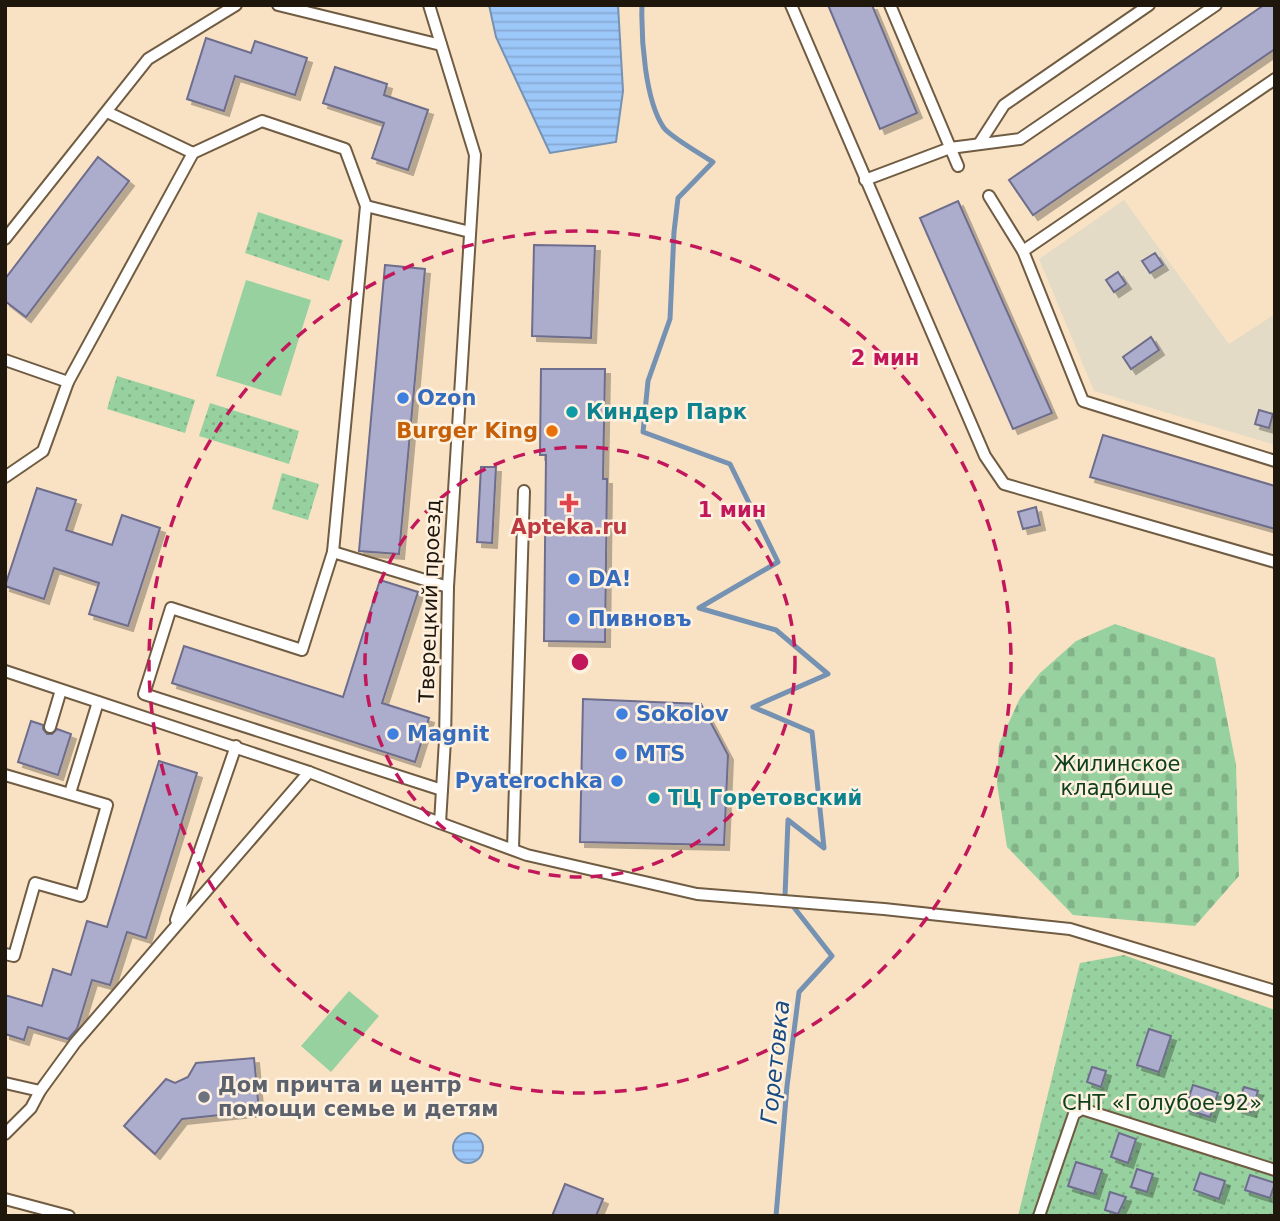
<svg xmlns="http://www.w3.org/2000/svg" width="1280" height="1221" viewBox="0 0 1280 1221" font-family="'DejaVu Sans',sans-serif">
	<defs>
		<pattern id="cemetery-stones" width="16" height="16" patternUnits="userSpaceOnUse" patternTransform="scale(1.75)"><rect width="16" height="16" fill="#97d19f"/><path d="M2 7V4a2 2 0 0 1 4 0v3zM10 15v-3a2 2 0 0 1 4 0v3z" fill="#82b388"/></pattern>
		<pattern id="park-dots" width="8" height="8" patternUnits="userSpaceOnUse" patternTransform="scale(1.75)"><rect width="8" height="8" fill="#97d19f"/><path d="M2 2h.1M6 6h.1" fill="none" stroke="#82b388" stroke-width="1.8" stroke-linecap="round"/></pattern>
		<pattern id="water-rules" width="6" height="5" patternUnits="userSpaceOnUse" patternTransform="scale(1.75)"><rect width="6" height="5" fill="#9cc7f9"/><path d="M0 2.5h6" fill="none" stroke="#86aad4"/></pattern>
		<filter id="shadow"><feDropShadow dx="5" dy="5" stdDeviation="0" flood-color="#0004"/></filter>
	</defs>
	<rect width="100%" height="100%" fill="#f9e2c4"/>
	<path fill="#e4dbc6" d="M1124,200L1229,344L1272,316L1275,319V445L1094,391L1039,259Z"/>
	<path fill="url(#cemetery-stones)" d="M1115,624L1215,658L1236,765L1239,876L1195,926L1073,915L1007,847L997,784L999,744L1020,698L1040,673L1076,641Z"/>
	<g fill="url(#park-dots)">
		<path d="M258,212L343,240L329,281L245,253Z"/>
		<path d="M117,376L195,400L185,433L107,409Z"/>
		<path d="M210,403L299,431L289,464L199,436Z"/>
		<path d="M282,473L319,484L308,520L272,509Z"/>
		<path d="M1124,955L1275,1010V1216H1018L1080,963Z"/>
	</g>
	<g fill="#97d19f">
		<path d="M246,280L311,300L281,396L216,376Z"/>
		<path d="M349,991L379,1016L331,1072L301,1046Z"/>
	</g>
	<g fill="url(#water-rules)" stroke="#7692b2" stroke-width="2">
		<path d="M489,5H618L623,91L616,142L550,153L496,37Z"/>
		<circle cx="468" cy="1148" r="15"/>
	</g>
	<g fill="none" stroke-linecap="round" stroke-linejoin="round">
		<path stroke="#7692b2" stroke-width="5" d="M642,5C641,38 645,101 664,128C671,137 702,155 713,162L678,198L674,232L670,319L648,381L643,432L730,464L778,562L699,608L776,630L828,674L753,707L812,732L824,848L788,820L785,896L832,956L799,992L787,1086L776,1216"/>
	</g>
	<g fill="#acaccd" stroke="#6e6d8c" stroke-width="2" filter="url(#shadow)">
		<path d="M828,5H872L917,113L880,129Z"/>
		<path d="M1264,5H1275V49L1033,215L1009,180Z"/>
		<path d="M206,38L251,53L255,41L307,58L295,95L235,76L224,111L187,99Z"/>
		<path d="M335,67L387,84L384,95L428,110L408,170L372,158L384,123L323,103Z"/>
		<path d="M98,157L129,181L26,317L5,301V279Z"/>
		<path d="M958,201L1052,413L1013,429L920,218Z"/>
		<path d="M534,245L595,246L591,338L532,336Z"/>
		<path d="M1155,253L1163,265L1150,273L1142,261Z"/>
		<path d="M385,265L425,269L399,554L359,551Z"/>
		<path d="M1118,272L1126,284L1114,292L1106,280Z"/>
		<path d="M1151,337L1159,350L1131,369L1123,357Z"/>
		<path d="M541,369H605L603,479H607L605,642L544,641L546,455H540Z"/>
		<path d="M1259,410L1273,414L1269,428L1255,424Z"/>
		<path d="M1103,435L1275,486V529L1090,477Z"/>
		<path d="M481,467H496L492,543L477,542Z"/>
		<path d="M37,488L76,500L66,530L112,545L122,515L160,528L128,626L89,614L99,583L54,568L44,599L5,586Z"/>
		<path d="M1036,507L1040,525L1023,529L1018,512Z"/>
		<path d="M380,580L418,592L382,703L429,718L415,762L172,683L184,646L343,697Z"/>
		<path d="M583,699L701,704L728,755L724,845L580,842Z"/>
		<path d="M31,721L43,725V729L47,734H52L57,729L71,734L58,775L18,762Z"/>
		<path d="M159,761L197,773L146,938L127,932L110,985L92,980L77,1029L68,1039L28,1027L24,1040L5,1034V995L42,1006L53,969L71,975L87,921L107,927Z"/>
		<path d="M1149,1029L1171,1036L1159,1072L1137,1065Z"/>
		<path d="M254,1058L259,1111L182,1119L155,1154L124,1126L166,1079L175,1083L188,1077L196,1063Z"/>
		<path d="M1092,1067L1106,1071L1101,1087L1087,1082Z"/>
		<path d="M1193,1085L1218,1093L1210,1117L1185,1109Z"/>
		<path d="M1244,1087L1258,1091L1251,1112L1237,1108Z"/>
		<path d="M1119,1133L1136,1139L1128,1163L1111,1157Z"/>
		<path d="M1076,1162L1102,1170L1094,1194L1068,1186Z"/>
		<path d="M1137,1169L1153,1174L1147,1192L1131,1187Z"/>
		<path d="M1200,1173L1225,1181L1219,1199L1194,1190Z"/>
		<path d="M1250,1175L1275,1183L1270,1198L1245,1190Z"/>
		<path d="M565,1184L603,1199L596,1216H552Z"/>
		<path d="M1110,1192L1126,1197L1118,1214L1105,1210Z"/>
	</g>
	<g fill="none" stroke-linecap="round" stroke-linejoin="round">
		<defs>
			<g id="lane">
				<path d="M278,5L441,45"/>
				<path d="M791,5L985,456L1004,484L1275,562"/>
				<path d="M890,5L958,166"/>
				<path d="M1275,79L1023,251L1083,401L1275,461"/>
				<path d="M107,112L193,153"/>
				<path d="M979,144L1004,105L1149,5"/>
				<path d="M865,180L950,148L1020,139L1216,5"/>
				<path d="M989,196L1023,251"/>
				<path d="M5,239L148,59L236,5"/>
				<path d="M5,360L68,382L43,451L5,477"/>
				<path d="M68,382L193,153L262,121L345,149L366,206"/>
				<path d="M333,552L366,206L470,232"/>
				<path d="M5,671L309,772L440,823L445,740L448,587L475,155L429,5"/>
				<path d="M50,727L61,690"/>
				<path d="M5,775L107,805L81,896L35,883L14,956L5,954"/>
				<path d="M442,790L144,694L171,608L302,650L333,552L448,587"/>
				<path d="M70,793L98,702"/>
				<path d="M440,823L527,855L697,894L884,909L1070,929L1275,991"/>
				<path d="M513,849L524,491"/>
				<path d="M176,920L236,746"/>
				<path d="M5,1083L40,1091"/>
				<path d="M5,1134L31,1108L40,1091L75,1043L309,772"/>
				<path d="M5,1199L69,1216"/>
				<path d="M1039,1216L1074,1114L1082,1109L1275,1170"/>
			</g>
		</defs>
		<use href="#lane" stroke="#705c42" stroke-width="14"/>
		<use href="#lane" stroke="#fff" stroke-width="10"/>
	</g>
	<g fill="none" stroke="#c2185b" stroke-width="3.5" stroke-dasharray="12 9">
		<circle cx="580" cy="662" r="215"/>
		<circle cx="580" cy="662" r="431"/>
	</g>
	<g fill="#3f7fe0" stroke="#fff1df" stroke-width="2.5">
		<circle cx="403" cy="398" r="7"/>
		<circle cx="574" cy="579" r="7"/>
		<circle cx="574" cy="619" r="7"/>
		<circle cx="622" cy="714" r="7"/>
		<circle cx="393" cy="734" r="7"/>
		<circle cx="621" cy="754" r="7"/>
		<circle cx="617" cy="781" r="7"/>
	</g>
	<g fill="#0f9aa8" stroke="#fff1df" stroke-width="2.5">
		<circle cx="572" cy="412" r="7"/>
		<circle cx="654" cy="798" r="7"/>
	</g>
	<circle fill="#e8710a" stroke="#fff1df" stroke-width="2.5" cx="552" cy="431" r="7"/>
	<path fill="#e0444e" stroke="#fff1df" stroke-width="2.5" d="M565.5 492.5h7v7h7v7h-7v7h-7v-7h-7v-7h7z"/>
	<circle fill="#6b7280" stroke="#fff1df" stroke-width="2.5" cx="204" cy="1097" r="7"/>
	<g text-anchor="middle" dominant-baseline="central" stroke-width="5" stroke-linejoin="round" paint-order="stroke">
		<g font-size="21" font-weight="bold" fill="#366cbe" stroke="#fff1df" text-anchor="start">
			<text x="417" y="398">Ozon</text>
			<text x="588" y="579">DA!</text>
			<text x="588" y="619">Пивновъ</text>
			<text x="636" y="714">Sokolov</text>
			<text x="407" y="734">Magnit</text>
			<text x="635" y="754">MTS</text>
			<text x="603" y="781" text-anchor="end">Pyaterochka</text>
		</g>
		<g font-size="21" font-weight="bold" fill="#0d838f" stroke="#fff1df" text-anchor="start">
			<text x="586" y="412">Киндер Парк</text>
			<text x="668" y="798">ТЦ Горетовский</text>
		</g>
		<g font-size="21" font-weight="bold" fill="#c56008" stroke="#fff1df" text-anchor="end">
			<text x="538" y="431">Burger King</text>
		</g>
		<g font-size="21" font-weight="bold" fill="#be3a42" stroke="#fff1df">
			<text x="569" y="527">Apteka.ru</text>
		</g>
		<g font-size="21" fill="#1f170c" stroke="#fff1df">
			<text transform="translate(430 601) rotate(-88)">Тверецкий проезд</text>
		</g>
		<g font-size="21" fill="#0f401c" stroke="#fff1df">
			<text x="1117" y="764">Жилинское<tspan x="1117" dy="24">кладбище</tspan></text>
			<text x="1162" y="1103">СНТ «Голубое-92»</text>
		</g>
		<g font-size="21" font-weight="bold" fill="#5b616d" stroke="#fff1df" text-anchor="start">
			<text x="218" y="1085">Дом причта и центр<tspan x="218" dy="24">помощи семье и детям</tspan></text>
		</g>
		<g font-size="23" font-style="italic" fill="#154a82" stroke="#fff1df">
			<text transform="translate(775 1062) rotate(-84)">Горетовка</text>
		</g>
	</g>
	<circle cx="580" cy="662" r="10" fill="#c2185b" stroke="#fff1df" stroke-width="3.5"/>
	<g font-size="21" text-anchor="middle" font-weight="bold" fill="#c2185b" stroke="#fff1df" stroke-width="5" stroke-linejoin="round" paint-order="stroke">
		<text x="885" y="365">2 мин</text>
		<text x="732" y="517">1 мин</text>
	</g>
	<rect width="1280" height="1221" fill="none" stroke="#1f170c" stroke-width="14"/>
</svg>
